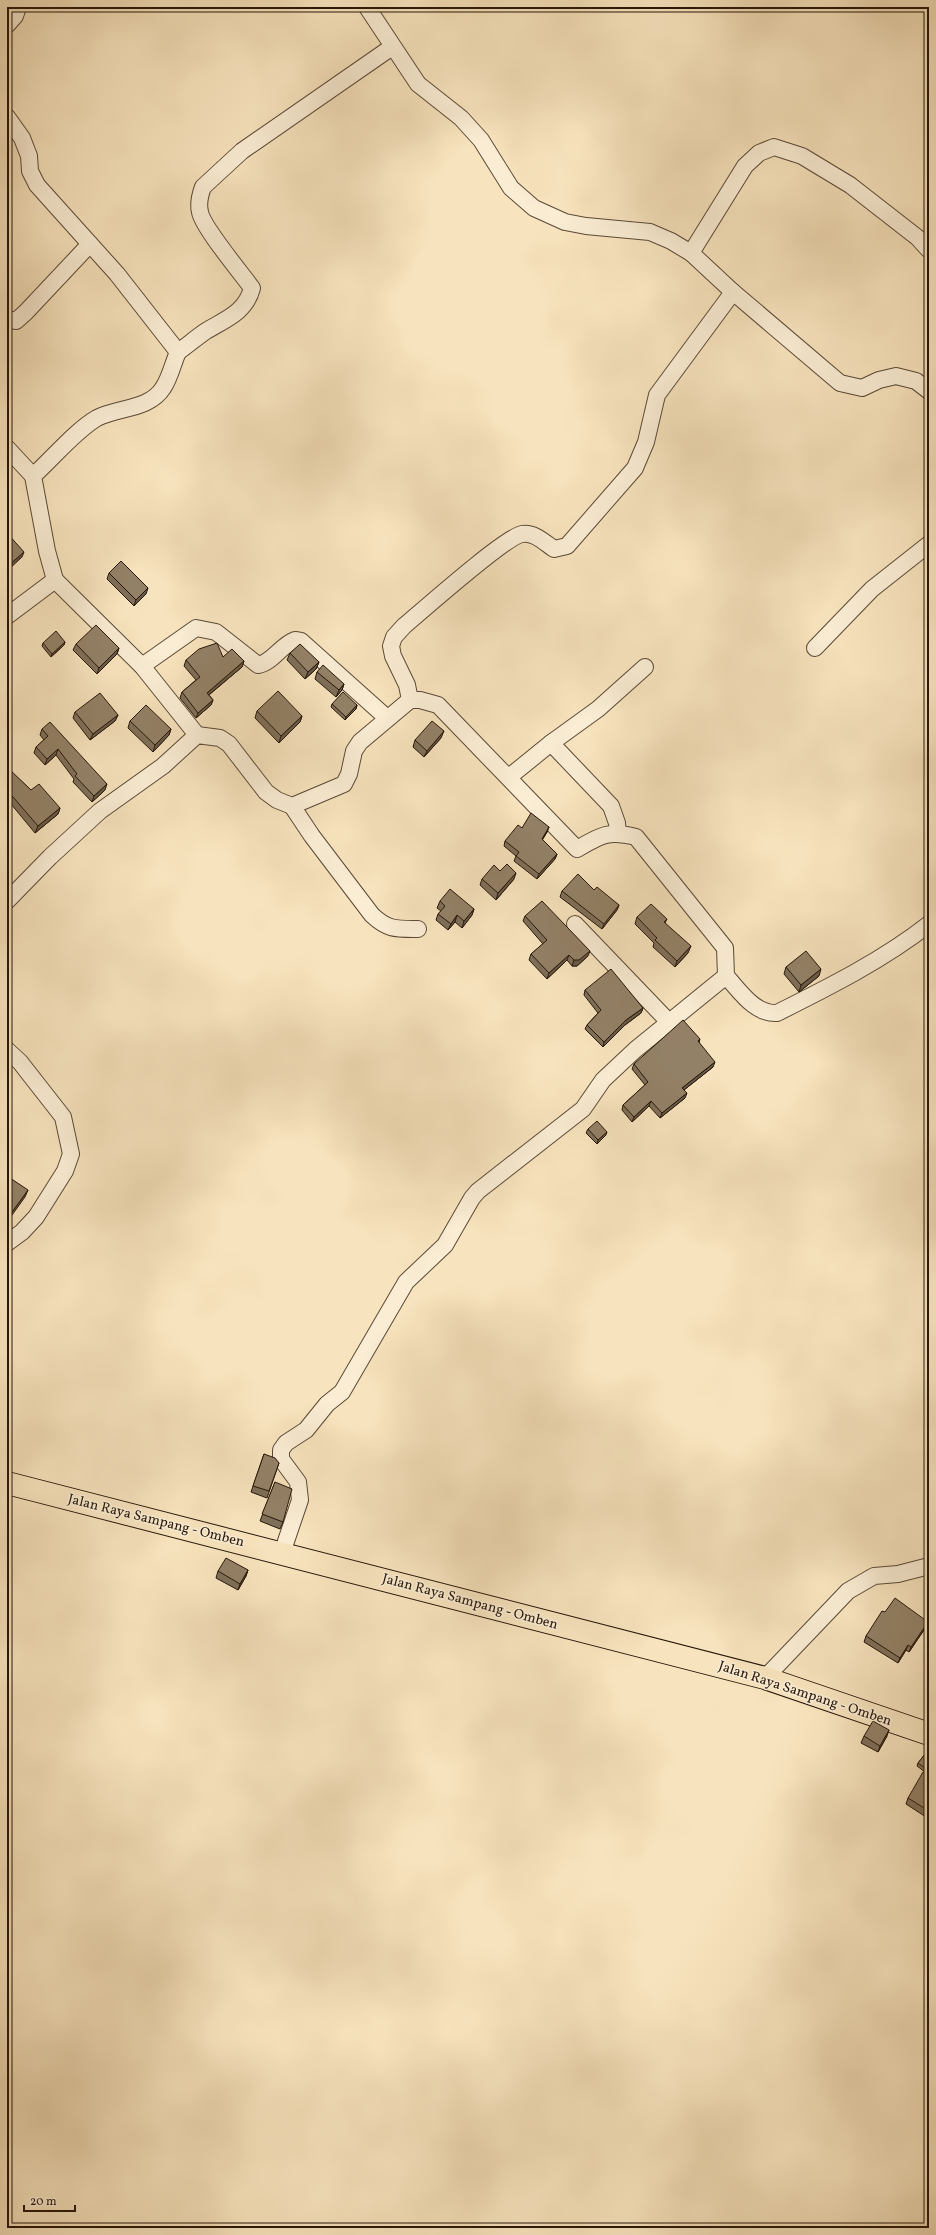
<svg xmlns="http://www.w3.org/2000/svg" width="936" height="2235" viewBox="0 0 936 2235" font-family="Vollkorn,serif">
	<rect width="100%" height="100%" fill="#f7e3bd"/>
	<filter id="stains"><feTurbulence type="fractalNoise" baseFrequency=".005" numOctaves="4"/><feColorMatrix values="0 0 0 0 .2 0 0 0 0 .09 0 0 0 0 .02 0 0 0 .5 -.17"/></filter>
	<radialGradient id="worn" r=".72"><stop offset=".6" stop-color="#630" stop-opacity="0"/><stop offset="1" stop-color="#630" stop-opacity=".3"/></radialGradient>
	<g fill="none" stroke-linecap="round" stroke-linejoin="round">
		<defs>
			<g id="minor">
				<path d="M367,7L418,84L461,118L481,140L511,188L534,208L565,222L586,226L650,232L671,241L691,253L733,292L840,383L862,388L879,380L896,376L916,381L929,391"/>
				<path d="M7,25L15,16L18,7"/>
				<path d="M7,117L22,138L29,156L30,171L37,185L117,274L178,352C173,363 170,378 163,388C149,410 118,407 97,418C76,430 52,459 33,476L47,551L55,580L7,616"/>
				<path d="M691,253L745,166L759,153L774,147L802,156L850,185L918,238L929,250"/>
				<path d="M7,319L16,321L26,312L90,244"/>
				<path d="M178,352C188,345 197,337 206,331C226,319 246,312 252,288C241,273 202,226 200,212C198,204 200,195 203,187L242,151L392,47"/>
				<path d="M7,448L33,476"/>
				<path d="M55,580L142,666L197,735"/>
				<path d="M815,648L872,589L929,544"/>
				<path d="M142,666L196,628L216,632L258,665C272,663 281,645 295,640L301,641L387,718"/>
				<path d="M410,700L407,685L393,656L391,646L394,637L404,626C422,611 505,537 522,534C534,532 544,542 554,549L567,546L635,468L646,442L657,395L733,292"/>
				<path d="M551,743L611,806L617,823L618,833"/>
				<path d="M509,777L551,743L598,709L645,667"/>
				<path d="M292,806L312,836L372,915C388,930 396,929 418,929"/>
				<path d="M7,901L50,857L100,811L163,766L197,735L220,738L229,744L266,792L277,800L292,806L344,784L349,774L354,751L360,742L410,700H420L438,705L577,849C601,835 608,830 636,837L725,948L726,976L635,1050L603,1080L583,1109L478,1191L472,1198L445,1245L406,1282L342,1392L327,1404L306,1430L286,1443L281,1450V1459L298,1482L300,1500L282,1553"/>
				<path d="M575,924L668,1021"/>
				<path d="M726,976C740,991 754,1014 777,1013C829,987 883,960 929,924"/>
				<path d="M7,1050L20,1062L63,1117L71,1154L65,1171L36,1217L22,1232L7,1243"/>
				<path d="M765,1678L848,1591L874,1576L898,1574L929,1566"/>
			</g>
			<path id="primary" d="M7,1483L765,1678L929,1734"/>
		</defs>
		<use href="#minor" stroke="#5a4936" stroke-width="18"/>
		<use href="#primary" stroke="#261609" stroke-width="24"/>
		<use href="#minor" stroke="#faedd4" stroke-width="16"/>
		<use href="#primary" stroke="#f7e3bd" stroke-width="22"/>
	</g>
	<g fill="#7e6f59" stroke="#261609">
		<path d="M109,573L146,594L134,606L107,579Z"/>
		<path d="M65,642L64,645L51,657L42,646L43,643Z"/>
		<path d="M76,644L119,648L117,654L97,674L73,650Z"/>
		<path d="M290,653L319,662L316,669L305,679L287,660Z"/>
		<path d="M223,657L244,661L242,667L209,695L213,700L211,705L196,718L180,698L182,692L196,680L184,666L186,660Z"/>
		<path d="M317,672L344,684L342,690L336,697L315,679Z"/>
		<path d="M332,704L357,705L356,709L345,720L331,707Z"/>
		<path d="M257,711L302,716L300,722L279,743L255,718Z"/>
		<path d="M75,712L118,715L115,721L90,740L73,718Z"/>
		<path d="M130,721L171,729L169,735L153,752L128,728Z"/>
		<path d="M42,729L105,790L92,802L73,782L74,779L56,755L45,765L34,753L36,747L44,740L40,735Z"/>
		<path d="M441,738L424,757L413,747L415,740Z"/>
		<path d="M7,768L31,790L60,808L58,814L35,833L11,804L7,800Z"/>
		<path d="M549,827L547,832L542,840L557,854L555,859L537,879L514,861L516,856L504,846L505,841L522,828Z"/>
		<path d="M500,871L514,879L496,900L480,885L482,879Z"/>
		<path d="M594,890L619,905L617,910L602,929L560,897L562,891Z"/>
		<path d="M440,901L474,909L472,915L462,928L455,922L448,930L436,920L438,914L441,911L437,908Z"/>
		<path d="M525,916L588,956L577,966H572L567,960L547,979L529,960L531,954L543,944L523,921Z"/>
		<path d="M637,917L667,919L665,923L688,953L675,967L653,947L654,943L635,924Z"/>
		<path d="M786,967L819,976L799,992L784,974Z"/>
		<path d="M585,990L643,1008L641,1013L625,1025L603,1047L585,1029L587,1025L598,1013L584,995Z"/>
		<path d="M700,1039L699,1043L713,1067L684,1090L685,1098L660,1118L649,1106L632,1122L622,1110L623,1105L645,1085L632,1069L634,1064Z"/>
		<path d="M588,1129L606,1135L597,1144L586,1133Z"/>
		<path d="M264,1454L279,1463L267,1498L251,1492Z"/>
		<path d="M275,1482L283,1522L280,1529L260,1521Z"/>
		<path d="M248,1570L246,1576L238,1590L216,1578L218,1571Z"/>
		<path d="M885,1612L926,1627L909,1652L906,1650L898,1663L864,1642L866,1636Z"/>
		<path d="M864,1736H887L878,1752L861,1743Z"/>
		<path d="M929,1749V1775L917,1766L918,1763Z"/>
		<path d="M929,1776V1819L906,1804L908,1798Z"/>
	</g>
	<g fill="#675a48" stroke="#261609">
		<path d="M24,552L22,557L7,571V567Z"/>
		<path d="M148,588L146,594L134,606L136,600Z"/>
		<path d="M65,642L64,645L51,657L52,654Z"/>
		<path d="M119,648L117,654L97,674L99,668Z"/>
		<path d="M244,661L242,667L205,698L207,693Z"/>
		<path d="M319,662L316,669L305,679L308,672Z"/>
		<path d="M344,684L342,690L336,697L339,690Z"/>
		<path d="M213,700L211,705L196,718L198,713Z"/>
		<path d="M357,705L356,709L345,720L346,717Z"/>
		<path d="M118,715L115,721L90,740L93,734Z"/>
		<path d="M302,716L300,722L279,743L281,736Z"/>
		<path d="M171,729L169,735L153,752L155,745Z"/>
		<path d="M444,731L441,738L424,757L427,751Z"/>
		<path d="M58,749L56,755L45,765L47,759Z"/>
		<path d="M107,784L105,790L92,802L94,796Z"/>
		<path d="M60,808L58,814L35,833L38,826Z"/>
		<path d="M549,827L547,832L540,844L542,839Z"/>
		<path d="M557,854L555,859L537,879L539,874Z"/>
		<path d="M516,873L514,879L496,900L498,893Z"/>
		<path d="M619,905L617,910L602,929L604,924Z"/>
		<path d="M474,909L472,915L462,928L464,921Z"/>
		<path d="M457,915L455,922L448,930L451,924Z"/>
		<path d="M691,946L688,953L675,967L677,961Z"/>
		<path d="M590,951L588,956L577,966H572L574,960Z"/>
		<path d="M569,955L567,960L547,979L549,973Z"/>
		<path d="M821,969L819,976L799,992L801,985Z"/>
		<path d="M643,1008L641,1013L625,1025L603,1047L604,1042L626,1020Z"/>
		<path d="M715,1062L713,1067L680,1093L682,1088Z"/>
		<path d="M687,1093L685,1098L660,1118L662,1113Z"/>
		<path d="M651,1101L649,1106L632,1122L634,1117Z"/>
		<path d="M607,1132L606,1135L597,1144L598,1140Z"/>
		<path d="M28,1190L25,1197L7,1222V1219Z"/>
		<path d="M248,1570L246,1576L238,1590L240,1584Z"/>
		<path d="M928,1622L926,1627L909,1652L911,1647Z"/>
		<path d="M908,1645L906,1650L898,1663L900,1658Z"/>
		<path d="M889,1730L887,1736L878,1752L880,1746Z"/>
	</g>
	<g fill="#938167" stroke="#261609">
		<path d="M7,533L24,552L7,567Z"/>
		<path d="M121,561L148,588L136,600L109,573Z"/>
		<path d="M96,625L119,648L99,668L76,644Z"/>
		<path d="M56,631L65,642L52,654L43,643Z"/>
		<path d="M217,643L223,657L232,649L244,661L207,693L213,700L198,713L182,692L200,677L186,660L199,649Z"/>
		<path d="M300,644L319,662L308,672L290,653Z"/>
		<path d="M323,665L344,684L339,690L317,672Z"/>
		<path d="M278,691L302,716L281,736L257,711Z"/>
		<path d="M343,692L357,705L346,717L332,704Z"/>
		<path d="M100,693L118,715L93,734L75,712Z"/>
		<path d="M146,705L171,729L155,745L130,721Z"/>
		<path d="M432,721L444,731L427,751L415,740Z"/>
		<path d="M50,722L107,784L94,796L75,776L77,774L58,749L47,759L36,747L48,736L42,729Z"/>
		<path d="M7,768H8L31,790L39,784L60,808L38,826L13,797L7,792Z"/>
		<path d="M531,813L549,827L542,839L557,854L539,874L516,856L519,852L505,841L518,825L522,828Z"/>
		<path d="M507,864L516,873L498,893L482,879L494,865L500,871Z"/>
		<path d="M578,874L594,890L597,887L619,905L604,924L562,891Z"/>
		<path d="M450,889L474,909L464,921L457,915L451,924L438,914L445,906L440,901Z"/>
		<path d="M542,901L590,951L579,960H574L569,955L549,973L531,954L547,940L525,916Z"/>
		<path d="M651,904L667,919L664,922L691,946L677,961L655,940L657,938L637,917Z"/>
		<path d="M806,951L821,969L801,985L786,967Z"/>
		<path d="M611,969L643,1008L626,1020L604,1042L587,1025L601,1010L585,990Z"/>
		<path d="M683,1020L700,1039L698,1041L715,1062L682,1088L687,1093L662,1113L651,1101L634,1117L623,1105L648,1082L634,1064Z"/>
		<path d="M597,1121L607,1132L598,1140L588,1129Z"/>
		<path d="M7,1176L28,1190L7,1219Z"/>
		<path d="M264,1454L275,1458L279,1463L269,1491L253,1486Z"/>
		<path d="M275,1482L292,1489L283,1522L262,1514Z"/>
		<path d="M226,1558L248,1570L240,1584L218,1571Z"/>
		<path d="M895,1598L928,1622L911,1647L908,1645L900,1658L866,1636L882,1611L885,1612Z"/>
		<path d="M873,1721L889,1730L880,1746L864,1736Z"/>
		<path d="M929,1749V1771L918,1763Z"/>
		<path d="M923,1772L929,1776V1811L908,1798Z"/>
	</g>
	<g text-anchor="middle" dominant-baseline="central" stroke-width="3" stroke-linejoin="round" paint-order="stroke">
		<g font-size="14" fill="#261609" stroke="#faedd4">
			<text transform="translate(156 1521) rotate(14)">Jalan Raya Sampang - Omben</text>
			<text transform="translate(470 1602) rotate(15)">Jalan Raya Sampang - Omben</text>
			<text transform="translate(805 1694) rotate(18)">Jalan Raya Sampang - Omben</text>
		</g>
	</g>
	<rect width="936" height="2235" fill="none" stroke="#f7e3bd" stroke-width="24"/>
	<rect x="8" y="8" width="920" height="2219" fill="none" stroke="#261609" stroke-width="2"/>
	<rect x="12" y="12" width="912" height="2211" fill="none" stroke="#261609"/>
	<path d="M24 2205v6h51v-6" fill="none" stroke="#261609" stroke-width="2"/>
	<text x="30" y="2205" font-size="12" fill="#261609" stroke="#faedd4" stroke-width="3" paint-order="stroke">20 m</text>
	<rect width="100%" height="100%" filter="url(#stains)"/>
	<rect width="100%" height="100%" fill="url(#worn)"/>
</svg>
